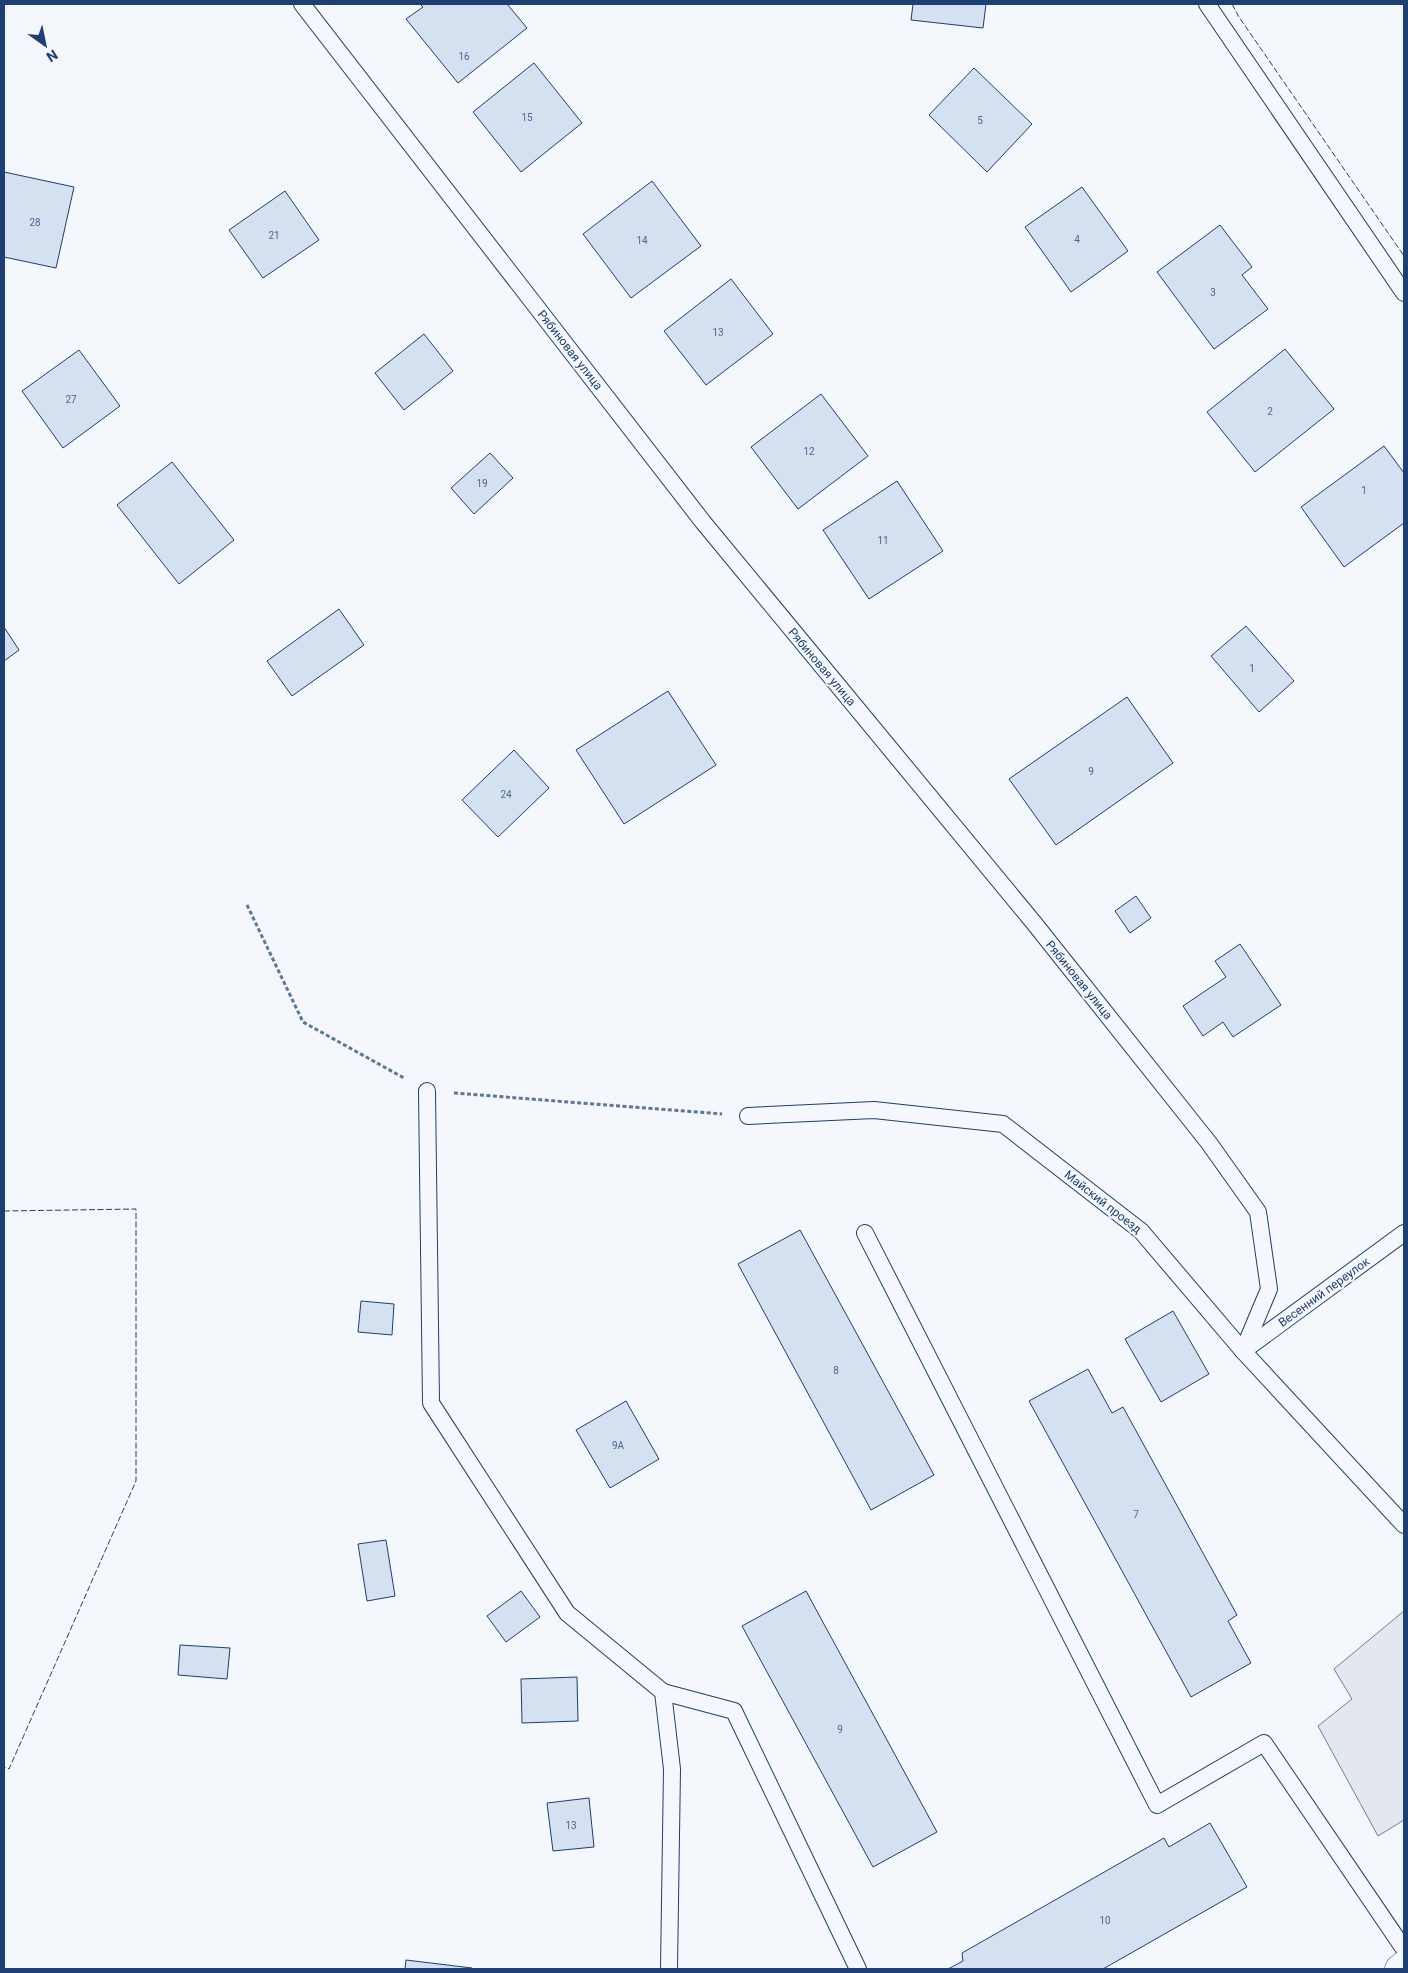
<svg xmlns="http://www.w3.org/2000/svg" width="1408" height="1973" viewBox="0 0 1408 1973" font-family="Roboto,sans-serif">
	<rect width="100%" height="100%" fill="#f4f7fb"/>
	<path fill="#e3e8f0" stroke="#687fa3" d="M1404,1611V1820L1378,1836L1318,1726L1352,1699L1334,1669Z"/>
	<g fill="#d5e0f0" stroke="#1d3f73">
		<path d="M420,4H507L527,28L458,83L406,19L423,7Z"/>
		<path d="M913,4H986L983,28L911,20Z"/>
		<path d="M534,63L582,123L521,172L473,112Z"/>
		<path d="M974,68L1032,124L987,172L929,115Z"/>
		<path d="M4,172L74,187L56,268L4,257Z"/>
		<path d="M652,181L701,246L631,298L583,234Z"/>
		<path d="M1082,187L1128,251L1071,292L1025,227Z"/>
		<path d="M285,191L319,240L263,278L229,230Z"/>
		<path d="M1220,225L1252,267L1242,275L1268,309L1214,349L1157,272Z"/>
		<path d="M731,279L773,334L706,385L664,331Z"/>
		<path d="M424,334L453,371L404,410L375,373Z"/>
		<path d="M1285,349L1334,409L1255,472L1207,412Z"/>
		<path d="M79,350L120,406L63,448L22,391Z"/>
		<path d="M821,394L868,456L798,509L751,447Z"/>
		<path d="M1384,446L1404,473V523L1344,567L1301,507Z"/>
		<path d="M490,453L513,478L474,514L451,488Z"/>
		<path d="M172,462L234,540L179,584L117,505Z"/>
		<path d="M897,481L943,551L869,599L823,530Z"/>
		<path d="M339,609L364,645L292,696L267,661Z"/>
		<path d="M1246,626L1294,681L1259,712L1211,656Z"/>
		<path d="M4,627L19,650L4,661Z"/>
		<path d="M668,691L716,765L624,824L576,750Z"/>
		<path d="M1127,697L1173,763L1056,845L1009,779Z"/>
		<path d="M514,750L549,788L498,837L462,800Z"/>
		<path d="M1136,896L1151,918L1130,933L1115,911Z"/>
		<path d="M1240,944L1281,1005L1233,1037L1223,1022L1203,1036L1183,1006L1226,977L1215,961Z"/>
		<path d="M800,1230L934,1475L871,1510L738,1264Z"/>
		<path d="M361,1301L394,1304L392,1335L358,1332Z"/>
		<path d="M1173,1311L1209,1374L1161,1402L1125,1339Z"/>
		<path d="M1088,1369L1112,1413L1123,1407L1237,1615L1228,1621L1251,1663L1191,1697L1029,1401Z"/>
		<path d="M626,1401L659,1459L610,1488L576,1430Z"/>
		<path d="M386,1540L395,1596L367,1601L358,1544Z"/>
		<path d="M521,1591L540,1617L506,1642L487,1616Z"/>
		<path d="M806,1591L937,1832L873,1867L742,1626Z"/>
		<path d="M180,1645L230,1648L227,1679L178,1675Z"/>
		<path d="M577,1677L578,1721L522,1723L521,1679Z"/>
		<path d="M589,1798L594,1847L553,1851L547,1803Z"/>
		<path d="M1210,1823L1247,1887L1103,1969H948L963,1961L962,1953L1164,1838L1169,1847Z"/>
		<path d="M406,1960L472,1968V1969H405Z"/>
	</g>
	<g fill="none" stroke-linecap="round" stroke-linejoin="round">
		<defs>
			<g id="lane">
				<path d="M302,4L703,522L1034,923L1209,1143L1258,1212L1269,1289L1243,1351"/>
				<path d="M1207,4L1404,293"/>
				<path d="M427,1091L431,1403L567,1613L663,1692L672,1769L669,1969"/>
				<path d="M748,1116L874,1110L1003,1124L1141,1231L1243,1351L1404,1525"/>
				<path d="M865,1233L1157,1805L1264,1743L1404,1949"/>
				<path d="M1243,1351L1404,1233"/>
				<path d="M663,1692L734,1711L858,1969"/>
			</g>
			<path id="street" d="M1399,1969L1404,1965"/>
		</defs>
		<use href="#lane" stroke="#1d3f73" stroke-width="18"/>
		<use href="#street" stroke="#1d3f73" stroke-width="29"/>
		<g stroke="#5e769c" stroke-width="3" stroke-dasharray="4 2.5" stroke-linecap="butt">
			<path d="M247,905L303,1022L404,1078"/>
			<path d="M454,1093L722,1114"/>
		</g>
		<use href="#lane" stroke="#f4f7fb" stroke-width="16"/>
		<use href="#street" stroke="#f4f7fb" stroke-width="28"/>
		<g stroke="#1d3f73" stroke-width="1" stroke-dasharray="6 2.5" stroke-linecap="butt">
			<path d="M1232,4L1239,17L1404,256"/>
			<path d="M4,1211L136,1209V1481L9,1769L4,1767"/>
		</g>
	</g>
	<g text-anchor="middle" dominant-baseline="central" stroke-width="4" stroke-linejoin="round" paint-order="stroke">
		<g font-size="10" fill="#4b6792">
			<text x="464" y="56">16</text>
			<text x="527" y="117">15</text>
			<text x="980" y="120">5</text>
			<text x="35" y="222">28</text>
			<text x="274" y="235">21</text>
			<text x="1077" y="239">4</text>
			<text x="642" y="240">14</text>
			<text x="1213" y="292">3</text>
			<text x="718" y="332">13</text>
			<text x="71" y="399">27</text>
			<text x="1270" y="411">2</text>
			<text x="809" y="451">12</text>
			<text x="482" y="483">19</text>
			<text x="1364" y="490">1</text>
			<text x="883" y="540">11</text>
			<text x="1252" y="668">1</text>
			<text x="1091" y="771">9</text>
			<text x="506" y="794">24</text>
			<text x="836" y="1370">8</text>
			<text x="618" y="1445">9А</text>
			<text x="1136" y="1514">7</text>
			<text x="840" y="1729">9</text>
			<text x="571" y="1825">13</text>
			<text x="1105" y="1920">10</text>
		</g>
		<g font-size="12" fill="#1d3f73" stroke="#f4f7fb">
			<text transform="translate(570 350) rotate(52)">Рябиновая улица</text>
			<text transform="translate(822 667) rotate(50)">Рябиновая улица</text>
			<text transform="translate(1079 980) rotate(51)">Рябиновая улица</text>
			<text transform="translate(1103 1202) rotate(38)">Майский проезд</text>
			<text transform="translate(1324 1292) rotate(-36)">Весенний переулок</text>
		</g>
	</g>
	<rect width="1408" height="1973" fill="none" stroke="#1d3f73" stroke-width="10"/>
	<g transform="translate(45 45) rotate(147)" stroke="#f4f7fb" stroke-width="4" paint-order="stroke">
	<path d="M0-4L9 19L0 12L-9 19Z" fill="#1d3f73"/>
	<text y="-8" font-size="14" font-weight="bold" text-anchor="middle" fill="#1d3f73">N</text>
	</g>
</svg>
